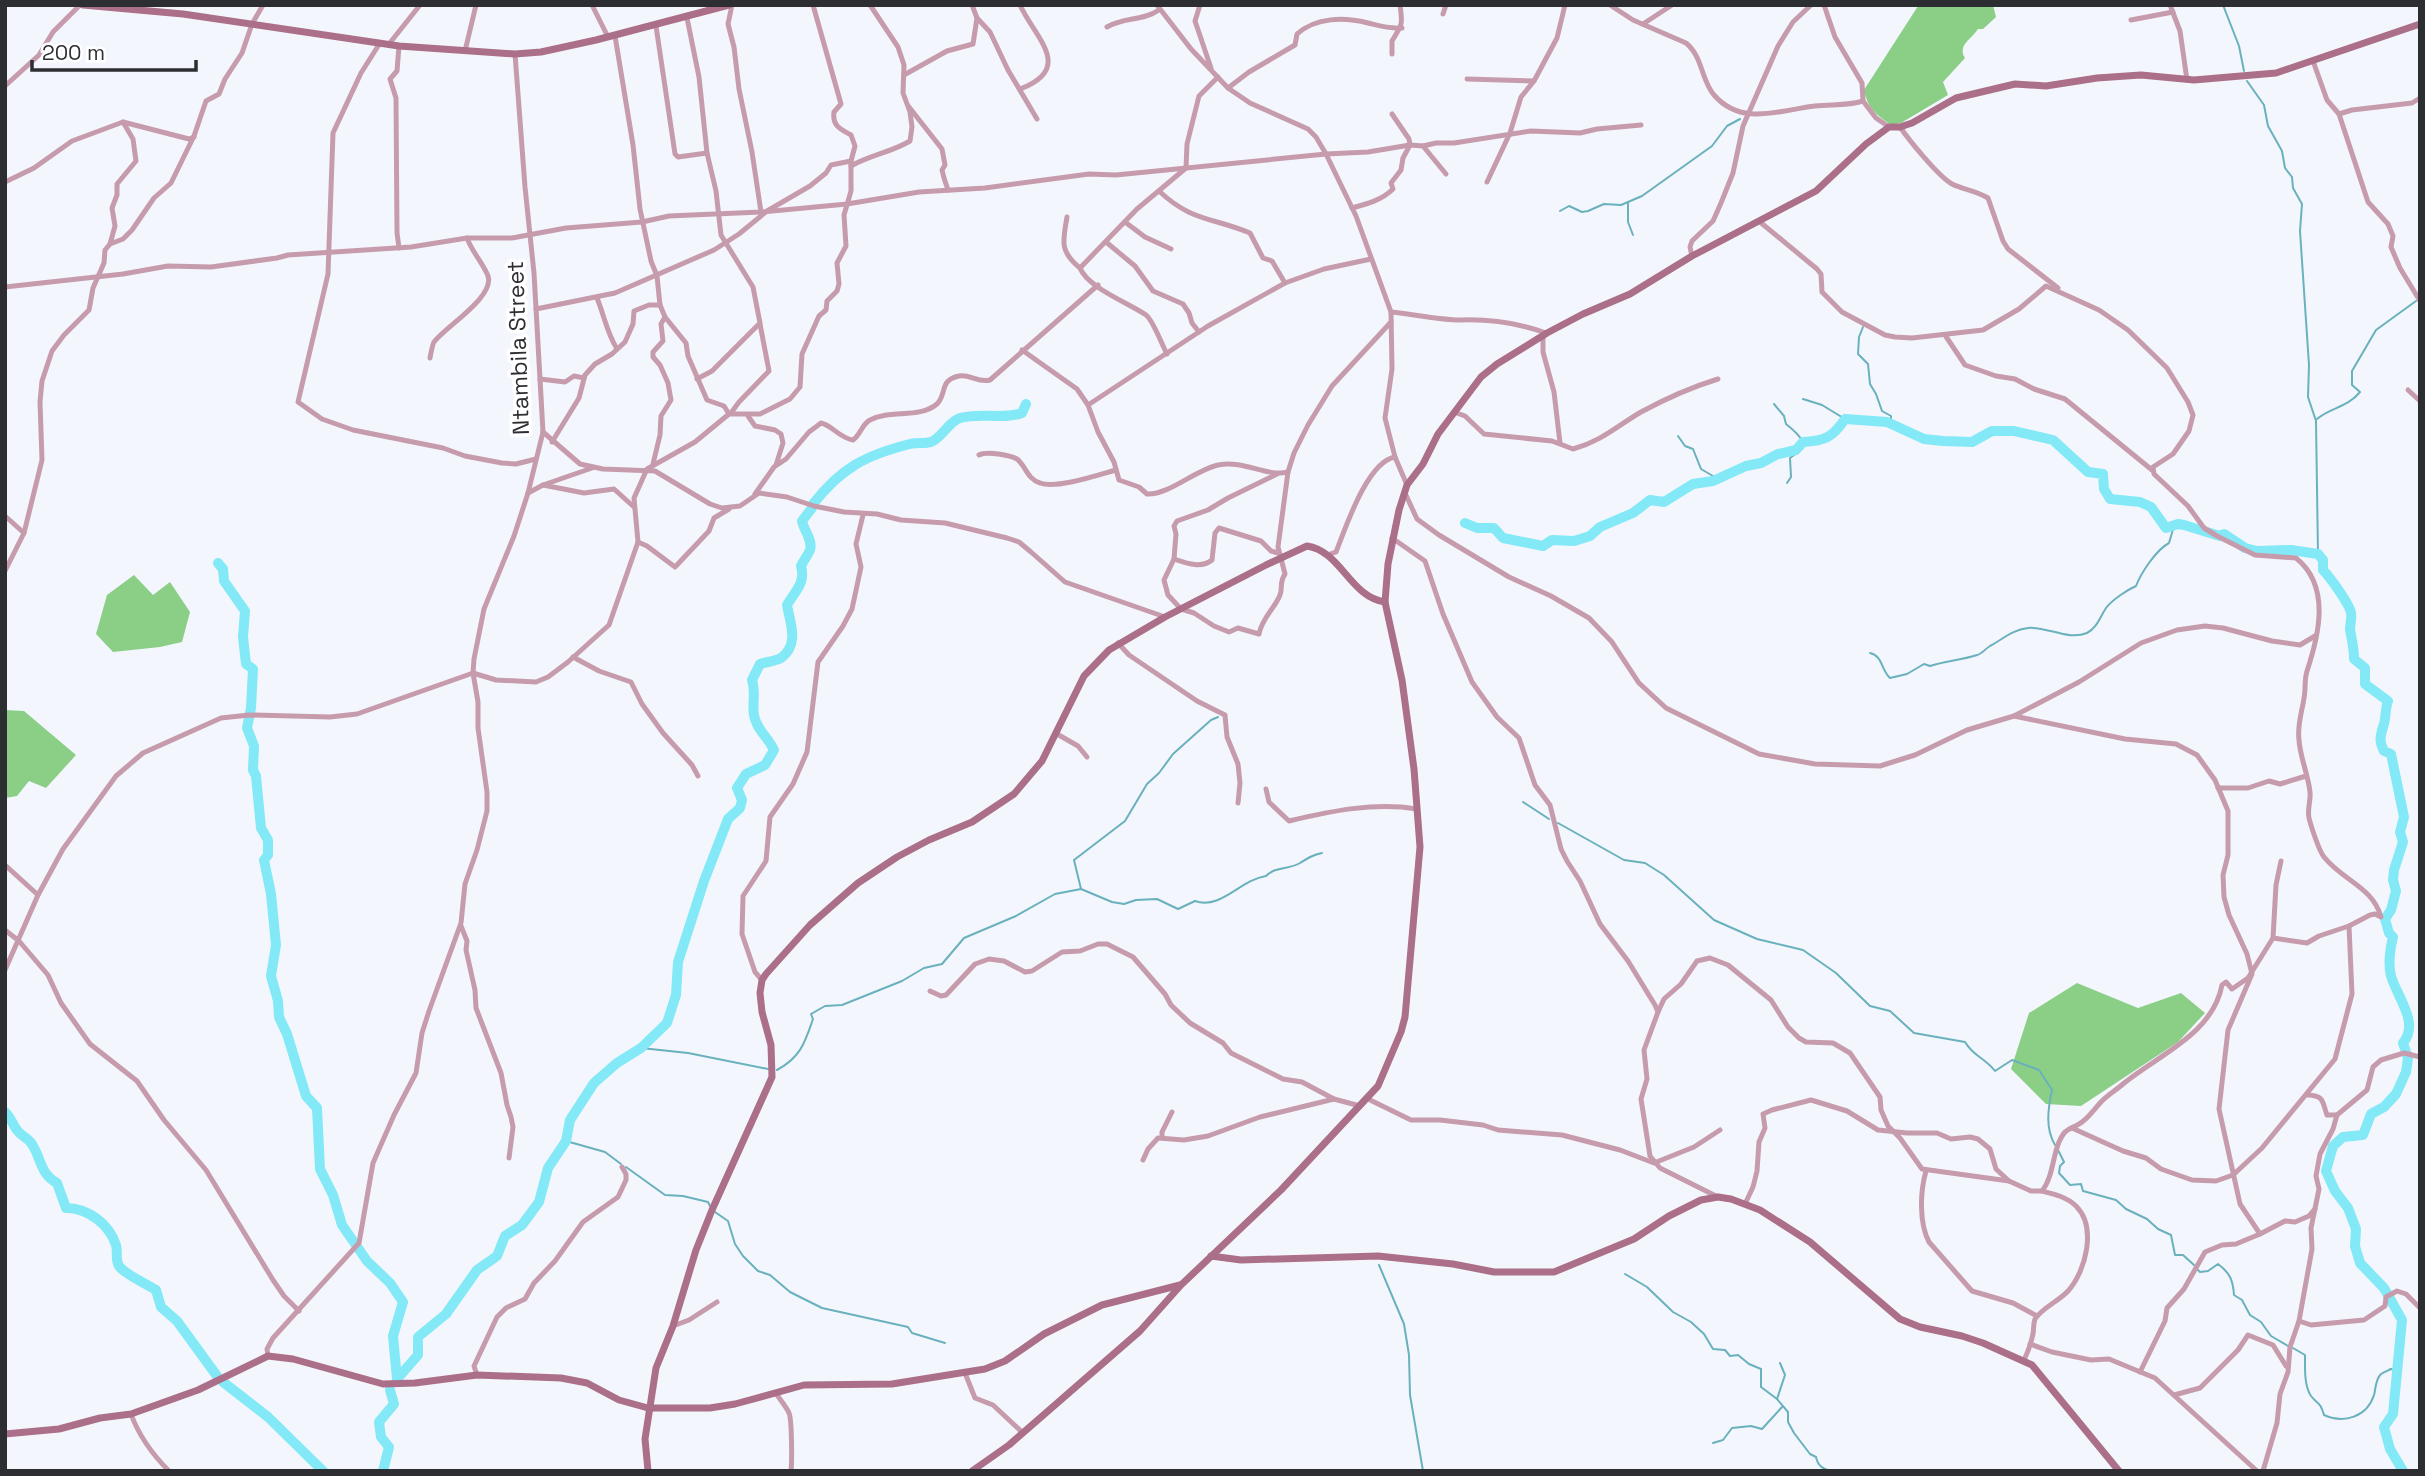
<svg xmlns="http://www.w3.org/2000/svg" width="2425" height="1476" viewBox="0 0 2425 1476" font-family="'Space Grotesk',sans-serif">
	<rect width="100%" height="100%" fill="#f4f6fe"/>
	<g fill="#8bcf87">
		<path d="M1993,5L1996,17L1983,29H1978C1972,39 1957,45 1965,58L1943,82L1948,95L1901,123L1891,125C1876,115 1867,107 1864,90L1918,6Z"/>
		<path d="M134,575L153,595L170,582L190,612L182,642L160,647L113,652L96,634L107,595Z"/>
		<path d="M5,710L24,711L76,755L46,788L29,781L17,796L5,798Z"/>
		<path d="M2077,983L2138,1008L2181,993L2205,1013L2178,1042L2081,1106L2046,1104L2011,1069L2029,1013Z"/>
	</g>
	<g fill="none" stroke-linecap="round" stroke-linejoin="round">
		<g stroke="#69b1bc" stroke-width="2">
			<path d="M2223,5L2239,46L2244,71"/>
			<path d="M2247,81L2264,105L2268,126L2282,151L2285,168L2292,177L2293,188L2302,204L2300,231L2309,365L2308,397L2316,421L2318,554"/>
			<path d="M1628,203V222L1633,235"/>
			<path d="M1560,211L1569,206L1582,212L1588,211L1604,204L1621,205L1642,196L1712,146L1727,126L1740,119"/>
			<path d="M1863,327L1859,337L1858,354L1868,364L1870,384L1876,394L1882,411L1891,416V421L1887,422"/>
			<path d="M1803,399L1822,405L1845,419"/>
			<path d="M1774,404L1784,416L1786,424C1801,436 1811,444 1790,458L1791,477L1787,483"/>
			<path d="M2317,419C2331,407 2347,408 2360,392L2352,385V371L2376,330L2416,301"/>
			<path d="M1678,436L1685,446L1693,449L1701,469L1713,476V481"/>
			<path d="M1870,653C1883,656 1881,670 1890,678L1907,674L1924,664L1930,666C1945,661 1962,660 1977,655C1982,654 1985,649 1990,646C2003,639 2012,630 2028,628C2047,626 2068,641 2087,633C2097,628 2100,617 2106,608C2112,600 2127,590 2136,586C2141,573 2156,550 2169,543L2174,526"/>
			<path d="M1523,802L1549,819"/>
			<path d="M1558,823L1624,860L1645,863L1664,875L1714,920L1757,939L1803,950L1836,973L1870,1006L1890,1011L1914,1033L1965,1042C1974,1057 1984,1057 1995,1071L2012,1060L2039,1070L2052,1090C2048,1109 2045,1128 2055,1145"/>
			<path d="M1081,889L1074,860L1125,821L1147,784L1159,773L1173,754L1211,720L1218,717"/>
			<path d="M641,1048L688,1053L768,1069"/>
			<path d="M777,1070C801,1057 805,1042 813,1019L811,1014L825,1006L842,1005L902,981L924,968L942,964L964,938L1016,916L1055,894L1081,889L1112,902L1124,904L1136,900L1157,899L1178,909L1195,901C1221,910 1240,880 1266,876C1276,866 1288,870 1300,863C1308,858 1312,855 1322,853"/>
			<path d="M566,1141L605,1152L621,1164"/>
			<path d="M2058,1150L2064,1162L2060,1166L2059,1173L2070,1185L2081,1184L2083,1191L2116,1200L2126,1209L2147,1219L2158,1229L2171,1235L2175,1255H2183L2194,1265"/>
			<path d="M626,1167L665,1195L683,1196L708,1202L710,1206"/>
			<path d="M715,1212L728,1221L735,1244L743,1256L758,1271L770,1275L790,1292L822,1308L908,1327L912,1333L945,1343"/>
			<path d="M1379,1265L1404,1324L1409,1355L1410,1395L1423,1471"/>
			<path d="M2197,1269L2200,1272L2208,1271L2218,1264C2230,1273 2233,1280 2234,1295L2242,1300L2250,1315L2261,1322L2271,1336L2288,1346"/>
			<path d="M1625,1274L1647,1287L1673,1312L1691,1322L1704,1334L1713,1349L1725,1350L1730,1356L1738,1355L1749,1364L1761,1369V1387L1777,1399"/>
			<path d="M2293,1348L2305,1355C2305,1367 2304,1386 2311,1396C2318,1405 2320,1401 2324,1415C2344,1424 2367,1417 2374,1395C2376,1388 2375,1380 2381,1374C2384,1372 2387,1371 2391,1369L2398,1371"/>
			<path d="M1780,1363L1785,1375L1777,1399L1788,1412V1422L1794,1433L1810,1454L1816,1457C1818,1466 1822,1468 1830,1471"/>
			<path d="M1713,1443L1723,1440L1732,1428L1751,1426L1762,1429L1782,1407"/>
		</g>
		<g stroke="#83e9f7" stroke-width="10">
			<path d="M813,504C841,468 866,455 910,444C917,442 925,444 931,442C943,437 948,422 960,418C981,412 1002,420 1022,413L1026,404"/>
			<path d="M1465,523L1477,528H1494L1503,538L1543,546L1552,540L1574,541L1590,536L1600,527L1633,513L1650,500L1664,502L1693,484L1713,481L1746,466L1761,463L1778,454L1796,450L1803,442C1825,441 1833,437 1845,419L1887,422L1924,439L1943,441L1972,442L1992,431H2014L2053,440L2088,472L2103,474L2104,489L2110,499L2140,502L2151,507L2166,528L2178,524L2184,525L2220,536L2224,534L2245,548L2257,551L2291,550L2318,554L2323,560V570C2330,577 2350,605 2351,613C2352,618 2350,624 2350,630C2352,640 2354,648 2354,659L2365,668V684L2388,701C2385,709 2386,717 2384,724C2381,734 2378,740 2384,751L2391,754L2404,817L2400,832L2403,842L2394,870L2393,880L2396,891L2391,910L2385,919L2389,933L2393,937C2390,948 2388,965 2391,976C2397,997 2420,1023 2403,1043L2408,1058L2406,1072L2396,1094L2384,1107L2371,1114L2363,1135L2343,1137L2333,1146L2326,1171L2335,1191L2348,1208L2356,1229L2355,1246L2360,1263L2384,1288L2402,1320L2393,1414L2384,1427L2390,1449L2403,1471"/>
			<path d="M218,563L223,569L224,581L245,611L243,637L246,664L253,669L251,708L247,728L254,746L253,770L256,776L261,828L268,840V855L264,860L271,894L276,945L271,976L278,1001L279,1017L287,1034L306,1096L317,1108L320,1169L333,1195L342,1225L367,1261L390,1283L403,1302L393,1336L397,1379"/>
			<path d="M5,1112C11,1117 12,1124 17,1130C21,1136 30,1139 33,1146C41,1159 41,1175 57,1183L66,1208C88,1208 109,1224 116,1245C118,1252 115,1259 119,1266C124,1274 147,1284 156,1290L161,1307L177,1321L217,1376"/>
			<path d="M397,1379L418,1355V1337L446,1314L477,1270L497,1256L505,1236L522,1225L539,1202L548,1168L566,1141L570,1120L594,1083L617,1063L641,1048L667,1023L676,995L678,962L704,881L728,819L740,808L742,800L737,788L746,774L765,765L774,750C768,737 756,729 754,715C752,703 756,692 752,680L760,664C766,662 776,661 781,658C800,644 790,623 787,605C795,591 806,583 801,566C804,560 808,555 810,550C813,540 804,531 802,521L812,508"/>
			<path d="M223,1382L268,1417L323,1471"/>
			<path d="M383,1471L389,1447L381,1437L379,1422L394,1404L390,1390"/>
		</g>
		<g stroke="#c69cad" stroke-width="5">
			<path d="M592,5L608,37"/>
			<path d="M732,5L728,24L734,47L739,89L752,152L761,212"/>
			<path d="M1157,5L1191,49L1228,88L1250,103L1308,129L1316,137L1326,154L1356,216L1391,312L1392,369L1385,418L1395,457L1407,485"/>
			<path d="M1200,5L1195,21L1211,68"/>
			<path d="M1610,5L1633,20L1686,43C1703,57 1701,80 1714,95C1742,127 1780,110 1815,106C1832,104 1847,106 1863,101"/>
			<path d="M1824,5L1835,37L1862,83L1863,101L1876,118L1889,127"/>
			<path d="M2170,5L2180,31L2187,80"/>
			<path d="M1443,14L1446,5"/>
			<path d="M687,18L699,77L707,153L716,191L721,235L753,287L760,323L712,371L697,379"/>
			<path d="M977,18L990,32L1008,70L1037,119"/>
			<path d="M2131,20L2173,12"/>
			<path d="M1643,24L1672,5"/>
			<path d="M656,26L675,154L678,157L707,153"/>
			<path d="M1107,27C1124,17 1143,21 1159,10"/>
			<path d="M615,36L633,145L640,209L651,261L657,276L660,305L665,317L686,343L688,356L707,400L724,406L729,414"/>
			<path d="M380,43L361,73L333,133L328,274L298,402L322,419L353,430L443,448L465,456L502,463L516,464L536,459"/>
			<path d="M389,44L420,5"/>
			<path d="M465,51L476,5"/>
			<path d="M1392,54V41C1402,24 1403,26 1400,5"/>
			<path d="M2313,61L2327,100L2339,114L2368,202L2388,224L2393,236L2391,247L2400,268L2420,301"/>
			<path d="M904,75L947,51L973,44L977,18L972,5"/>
			<path d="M1467,79L1534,81"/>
			<path d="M5,86L39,55L53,32L80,5"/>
			<path d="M1228,88L1249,72L1295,45L1297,34C1316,17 1344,17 1368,23C1380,26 1389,29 1402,28"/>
			<path d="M1020,89C1075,68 1035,38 1020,5"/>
			<path d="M909,107L942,149L945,165L942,170L944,178L948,190"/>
			<path d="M2339,114L2352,110L2412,103L2420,98"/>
			<path d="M1900,127C1909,140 1938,176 1952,184C1964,190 1975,190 1988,198L2003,241L2008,249L2058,288"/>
			<path d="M1423,146L1446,174"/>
			<path d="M851,166C870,155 892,152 910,141L912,127L910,112L903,93L904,65L898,47L870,5"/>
			<path d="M1186,168L1187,144L1199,96L1218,77"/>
			<path d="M5,182L34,168L72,141L123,122L189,139L194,137"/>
			<path d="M1487,182L1510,133L1521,97L1534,81L1557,38L1565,5"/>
			<path d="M1159,191C1192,222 1212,217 1250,233L1263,258L1272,261L1285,283"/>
			<path d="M1352,208C1367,204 1382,200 1393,189L1391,183L1401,170L1403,158L1410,145L1409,139L1392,114"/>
			<path d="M1067,217C1063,241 1059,251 1080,268"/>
			<path d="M1125,222L1145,237L1171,249"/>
			<path d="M1760,222L1817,269L1821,274L1822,292L1842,312L1885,335L1895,337L1912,338L1983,330L2019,309L2046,286L2099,310L2128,330L2167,368L2188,402L2193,415L2189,431L2173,454L2153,467L2154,474L2188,506L2204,528L2217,536L2255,555L2296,558C2331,586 2319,635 2307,671C2304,680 2306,689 2304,698C2302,712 2297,725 2299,740C2300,757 2308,774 2310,792C2311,800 2307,810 2309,818C2311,826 2319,851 2324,857C2342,880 2373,887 2381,917L2375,914L2370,915L2349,926L2319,936L2307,943L2273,938"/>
			<path d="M1106,242L1135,266L1153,291L1183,304L1189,313L1192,323L1199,332"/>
			<path d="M110,244L115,226L112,208L117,195V184L136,161L133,139L123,122"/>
			<path d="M399,248L397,233L396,98L390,79L397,71L399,46"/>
			<path d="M1692,256L1690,247L1692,241L1713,221L1721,203L1733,173L1743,126L1778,46L1793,22L1811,5"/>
			<path d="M5,287L123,274L168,266L211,267L277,258L288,255L411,247L467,238H512L566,228L642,222L669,216L761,212L847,204L919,192L985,188L1089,174L1116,175L1326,154L1368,152L1410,145L1423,146L1436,143H1454L1531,131L1580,133L1597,129L1641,125"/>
			<path d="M597,298C604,315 607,333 617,349"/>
			<path d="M536,309L615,293L714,250L739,234L767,211L810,186L826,173L831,165L851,161"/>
			<path d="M1391,312C1413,314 1438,320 1461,320C1491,319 1518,323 1546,333"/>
			<path d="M1945,335L1965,365L1996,376L2015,379L2034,389L2065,399L2152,470"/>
			<path d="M1543,336V352L1554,392L1560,443"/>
			<path d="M1022,350L1077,389L1088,405L1098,432L1114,462L1119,480L1139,487L1147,494C1169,495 1195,470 1218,465C1246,460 1264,477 1288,472"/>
			<path d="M1167,354C1162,345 1153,320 1146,315C1129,303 1088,288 1080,268L1137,209L1186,168"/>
			<path d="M430,358C431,353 432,346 434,342C445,327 495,297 488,276C483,263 472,252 467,238"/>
			<path d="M540,379L565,382L574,376L584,378"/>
			<path d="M2408,390L2420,401"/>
			<path d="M1088,405L1208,326L1285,283L1324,269L1371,259"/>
			<path d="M1454,412L1465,416L1484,434L1552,441L1573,449C1602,441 1617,426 1641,412C1665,399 1692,387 1718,379"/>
			<path d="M731,413L739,402L769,371L760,324"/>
			<path d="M748,416L755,426L775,430L781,434L783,443L776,465"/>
			<path d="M543,432L580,464L603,469L655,471L710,504L722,508L740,506L759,493L787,497L814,506L844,512L877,514L901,520L945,523L1007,538L1019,542L1031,552L1065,582L1165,617"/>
			<path d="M552,442L579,398L585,375L595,364L612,354L625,342L633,324L634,311L649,305H660"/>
			<path d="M979,455C987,451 1010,455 1017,459C1026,466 1027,479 1040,483C1057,489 1098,475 1116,470"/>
			<path d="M653,464L660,435L661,416L671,400L668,383L660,365L653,357V352L663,341L661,324L665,317"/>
			<path d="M1277,474L1228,498L1208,510L1177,521L1174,526L1176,534L1174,559L1164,580L1168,595L1181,609L1194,613L1214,626L1229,632L1238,628L1259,634C1262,618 1275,608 1280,595C1283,587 1279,583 1285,574L1278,547L1288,472L1294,453L1308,425L1332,386L1391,322"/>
			<path d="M543,485L584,493L614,489L634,507"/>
			<path d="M528,493L543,485L592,468"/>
			<path d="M1405,493L1417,519L1439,535L1509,577L1551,596L1589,618L1612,642L1639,683L1666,708L1759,754L1815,764L1880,766L1915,755L1967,730L2014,716L2125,739L2176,744L2197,755L2215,780L2228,811V855L2223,875L2224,897L2229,915L2247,954L2252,974L2228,1030L2219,1109L2240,1204L2260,1234L2285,1221L2295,1222L2309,1216L2315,1209"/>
			<path d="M755,494L774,467L786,459L809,432L821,423C832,425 839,438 853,440C861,434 862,424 870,420C891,409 919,419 937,404C947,394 939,380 959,376C970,374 978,383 990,380L1098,285"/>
			<path d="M5,516L24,533"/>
			<path d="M1392,538L1425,561L1443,614L1472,682L1497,717L1519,738L1535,785L1550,805L1561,849L1567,861L1580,881L1600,924L1628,961L1655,1005L1658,1012L1644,1050L1647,1079L1641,1099L1650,1156L1660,1168L1718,1197"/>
			<path d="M638,542L647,546L675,567L709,531L714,518L729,509"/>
			<path d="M1327,555L1336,552C1346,527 1367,462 1395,457"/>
			<path d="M1174,559C1186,563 1201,569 1212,560L1215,533L1219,528L1261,541L1271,551L1278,553"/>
			<path d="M5,571L24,533L42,460L40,402L42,381L52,351L64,335L89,310L93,288L104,263L105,250L110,244L123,239L132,230L154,198L171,183L194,136L206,101L219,94L225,79L242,53L252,24L263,5"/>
			<path d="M1118,643L1129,655L1197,701L1225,715L1227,737L1238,764L1240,783L1238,803"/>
			<path d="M573,657L599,671L631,682L642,704L663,733L692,765L698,776"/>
			<path d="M2014,716L2079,682L2141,643L2177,630L2205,626L2223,628L2272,641L2300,645L2315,636"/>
			<path d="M1057,734L1078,746L1087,757"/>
			<path d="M2218,788H2248L2269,781L2280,784L2306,776"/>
			<path d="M1266,789L1269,802L1289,821C1331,811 1374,802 1417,809"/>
			<path d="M5,865L38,895"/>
			<path d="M461,926L467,941L466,950L475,990L476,1008L501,1073L507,1105L511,1117L513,1127L509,1158"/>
			<path d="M5,930L19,941L48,975L61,1003L90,1044L137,1081L164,1120L206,1170L273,1280L284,1296L299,1311"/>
			<path d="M5,970L38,895L63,849L116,776L143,753L221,718L249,715L330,717L357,714L473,673L496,680L536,682L548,677L568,662L609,625L638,542L634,498L647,469L695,442L729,414H760L790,399L800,387L802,354L819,316L826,310L827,301L837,291L839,284L837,263L846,246L844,215L851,191V161L855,146L851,135C840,129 832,126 834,112L841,104L813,5"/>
			<path d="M762,980L755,972L742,934L743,896L766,861L770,817L793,784L807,752L818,662L843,626L852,609L861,567L856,544L863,515"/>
			<path d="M930,991L941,996L946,995L975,964L989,959L1004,961L1025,972L1032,971L1062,952L1080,951L1098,944H1107L1133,957L1165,994L1171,1005L1190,1023L1223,1043L1231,1053L1283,1079L1302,1082L1334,1099"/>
			<path d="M1658,1012L1664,999L1681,984L1697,961L1710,958L1728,965L1771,1000L1788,1027L1799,1038L1806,1042L1833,1043L1850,1053L1880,1097L1881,1110L1888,1126L1900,1138L1922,1169L2009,1181L2031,1191H2042C2055,1175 2052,1147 2065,1132C2069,1128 2075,1127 2079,1124C2088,1119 2094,1109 2102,1101C2108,1095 2116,1090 2123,1084C2158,1055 2213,1034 2222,985L2226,982L2232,989L2248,978L2273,938L2276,885L2281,861"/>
			<path d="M2308,1095C2325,1096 2322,1102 2327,1115H2337"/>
			<path d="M1368,1099L1411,1120H1440L1483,1125L1498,1130L1562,1135L1620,1150L1654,1163L1694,1147L1720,1130"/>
			<path d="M2072,1128L2123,1151L2146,1158L2161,1169L2192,1180L2216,1181L2233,1175L2262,1148L2335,1059L2352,994L2349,926"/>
			<path d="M1162,1137V1132L1172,1112"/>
			<path d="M1143,1160L1148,1149L1158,1138L1184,1140L1208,1136L1260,1117L1334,1099L1360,1106"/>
			<path d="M1926,1171C1920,1192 1919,1223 1929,1242L1972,1291L2013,1303L2037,1316"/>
			<path d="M1745,1204L1753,1187L1757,1171L1759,1142L1765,1128L1763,1114L1772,1110L1811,1100L1847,1111L1878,1130L1907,1133H1937L1951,1139L1970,1137L1978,1139L1990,1149L1996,1169L2009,1181"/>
			<path d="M2299,1321L2311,1325L2364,1320L2385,1306L2386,1297L2397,1291L2406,1294L2420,1308"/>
			<path d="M673,1326L689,1320L717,1302"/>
			<path d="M2030,1344L2052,1352L2091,1360L2109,1359L2155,1378L2257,1471"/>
			<path d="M268,1356L267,1349L273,1338L359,1243L373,1163L394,1115L416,1073L422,1033L429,1011L461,923L465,884L477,850L487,811V792L478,728V702L473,673L474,659L484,609L514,536L528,493L543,432L534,273L525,187L515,54"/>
			<path d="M2024,1360C2028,1352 2031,1343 2033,1334C2034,1329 2033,1324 2035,1319C2042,1308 2059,1301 2068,1291C2086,1271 2097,1227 2076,1206C2067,1197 2054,1194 2042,1191"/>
			<path d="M2140,1372L2165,1321L2167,1308L2184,1289L2205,1252L2222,1245L2236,1244L2260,1234"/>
			<path d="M965,1373L975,1398L993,1405L1023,1433"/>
			<path d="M477,1375L474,1366L497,1317L506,1308L525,1299L534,1283L555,1261L583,1222L618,1197L626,1180V1174L622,1167"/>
			<path d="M776,1393C780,1400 786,1406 789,1413C792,1419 792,1463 791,1471"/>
			<path d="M2174,1395L2200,1388L2238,1350L2248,1335L2273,1345L2286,1366"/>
			<path d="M131,1414C139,1436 152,1454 169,1471"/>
			<path d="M2263,1471L2277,1423L2280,1394L2288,1372L2290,1347L2299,1321L2312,1249L2311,1228L2319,1189L2316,1176L2320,1154L2333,1129L2337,1115L2367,1090L2373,1067L2381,1060L2404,1053L2420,1057"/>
		</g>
		<g stroke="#ab6f89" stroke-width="7">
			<path d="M83,5L183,14L399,46L515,54L541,52L596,40L729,5"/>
			<path d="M1211,1256L1241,1260L1378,1256L1453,1264L1494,1272H1554L1634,1239L1669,1216L1701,1200L1718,1197L1731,1199L1760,1210L1810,1242L1900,1319L1920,1327L1962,1336L1983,1343L2032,1365L2119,1471"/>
			<path d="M5,1434L59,1429L100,1418L131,1414L198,1390L268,1356L293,1359L383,1384L415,1383L477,1375L561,1378L587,1383L619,1400L648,1408H710L735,1404L804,1385L892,1384L985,1369L1005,1361L1044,1334L1102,1305L1180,1285"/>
			<path d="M648,1471L645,1439L656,1368L673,1326L696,1250L712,1210L772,1077L771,1045L762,1012L760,993L762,980L766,974L810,925L858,883L897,857L929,840L972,822L1014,794L1042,761L1084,676L1109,650L1165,617L1266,565L1307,546C1341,551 1350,597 1385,602"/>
			<path d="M972,1471L1009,1445L1140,1331L1181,1285L1281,1190L1378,1086L1401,1032L1405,1017L1420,847L1414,769L1402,680L1385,602L1388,564L1399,510L1407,485L1423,464L1438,434L1481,377L1497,364L1547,333L1583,314L1630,294L1692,256L1816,191L1866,144L1889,127H1900L1912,123L1956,98L2015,84L2046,86L2097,78L2141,75L2194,80L2276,73L2420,24"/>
		</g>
	</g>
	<g text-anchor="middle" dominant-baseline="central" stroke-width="7" stroke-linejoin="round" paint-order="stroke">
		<g font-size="23" fill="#2d2e31" stroke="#fff">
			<text transform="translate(518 348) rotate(-92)">Ntambila Street</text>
		</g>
	</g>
	<rect width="2425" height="1476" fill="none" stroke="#2d2e31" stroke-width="14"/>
	<path d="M32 60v10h164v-10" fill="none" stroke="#2d2e31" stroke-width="3.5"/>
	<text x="42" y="60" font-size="21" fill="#2d2e31" stroke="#ffffff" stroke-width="5" paint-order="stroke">200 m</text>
</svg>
